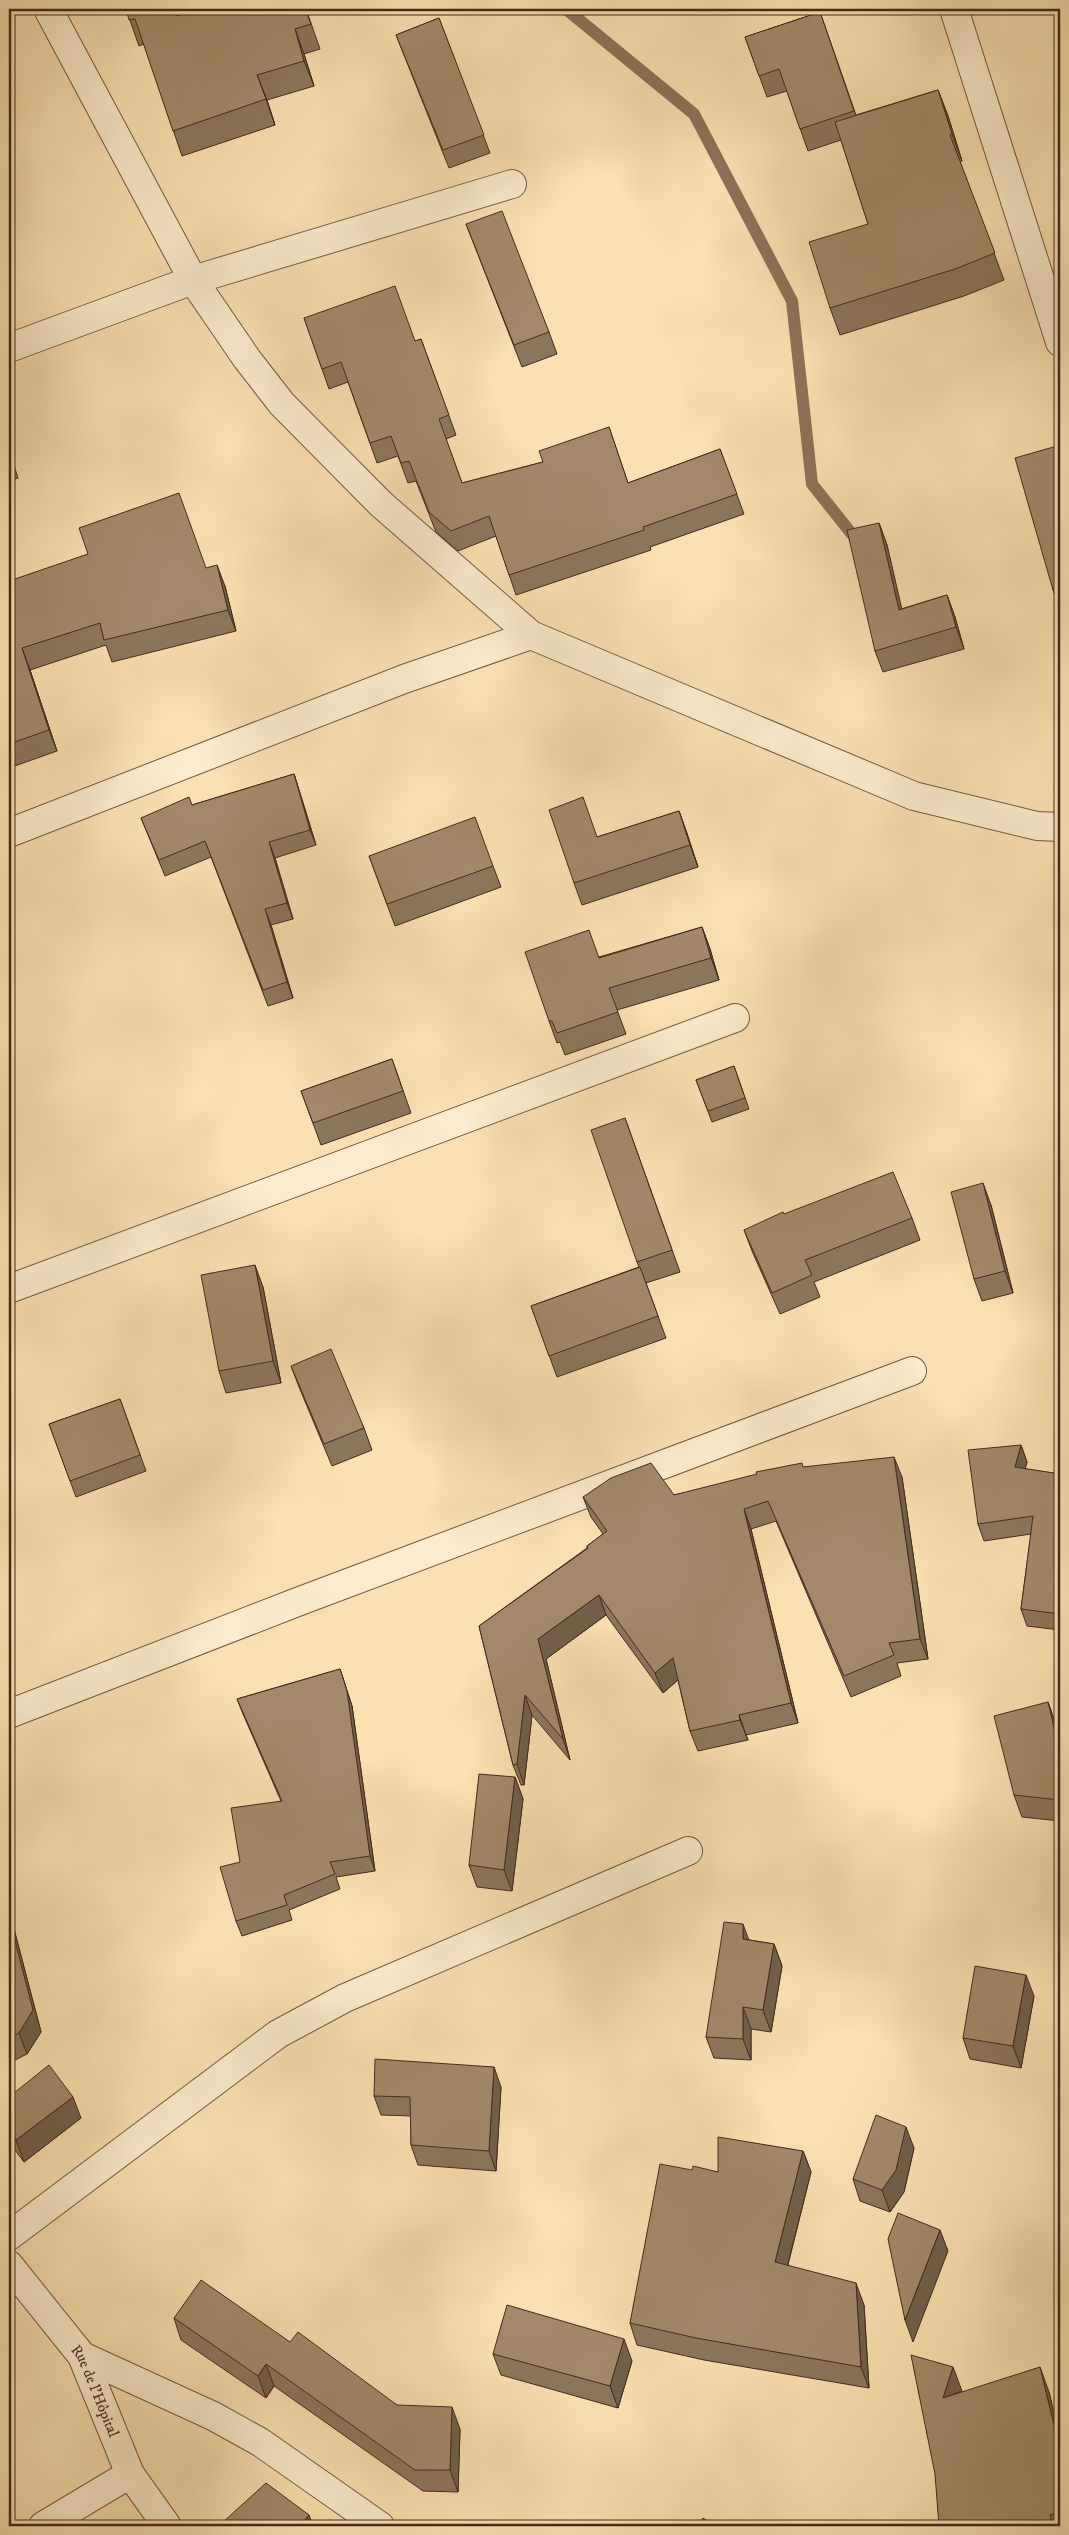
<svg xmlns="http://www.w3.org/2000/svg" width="1069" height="2535" viewBox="0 0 1069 2535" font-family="'IM FELL DW Pica',serif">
	<rect width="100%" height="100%" fill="#fbe0b1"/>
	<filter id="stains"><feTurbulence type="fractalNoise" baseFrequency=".004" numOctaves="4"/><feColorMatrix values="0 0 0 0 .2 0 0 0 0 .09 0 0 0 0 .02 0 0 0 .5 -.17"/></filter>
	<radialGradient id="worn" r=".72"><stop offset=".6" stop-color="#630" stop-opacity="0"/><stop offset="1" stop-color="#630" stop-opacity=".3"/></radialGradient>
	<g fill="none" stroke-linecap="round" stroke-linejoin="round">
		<path stroke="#8c7258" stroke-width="12" d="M566,9L694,114L792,301L812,484L859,543"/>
		<defs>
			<g id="street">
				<path d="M48,9L193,280L247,359L282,404L381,504L531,635L914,796L1037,826L1060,827"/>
				<path d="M954,9L1060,342"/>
				<path d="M9,348L193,280L512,184"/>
				<path d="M9,833L404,679L531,635"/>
				<path d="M9,1289L735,1018"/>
				<path d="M9,1714L300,1601L912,1371"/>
				<path d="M9,2236L278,2034L345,1998L688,1851"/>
				<path id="s1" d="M9,2265L82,2356L130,2474L167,2526"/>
				<path d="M82,2356L213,2416L260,2442L380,2526"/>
				<path d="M43,2526L130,2474"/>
			</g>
		</defs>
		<use href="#street" stroke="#715843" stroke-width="30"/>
		<use href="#street" stroke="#fcebcc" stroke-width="28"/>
	</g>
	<g fill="#8c765b" stroke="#432a1e">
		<path d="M126,9H176L178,15L197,9H306L320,49L304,54L314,86L267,100L275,125L182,156L144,44L139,46Z"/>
		<path d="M820,12L856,115L938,90L948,116L962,161L960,162L1004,280L964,296L840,335L830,308L868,224L841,140L808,151L787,91L767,97L745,37Z"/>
		<path d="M439,18L490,153L449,168L396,35Z"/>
		<path d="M466,224L549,332L557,354L522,367Z"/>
		<path d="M304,318L415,341L421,339L456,435L446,439L462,483L543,462L609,427L628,483L720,449L744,514L650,547L651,550L516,595L496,536L458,551L436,532L416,481L408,483L398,456L377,463L348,382L329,389Z"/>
		<path d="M1057,446L1060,454V610L1053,590Z"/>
		<path d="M9,450L18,478L9,481Z"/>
		<path d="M879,523L887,545L901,609L947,595L955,617L964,649L883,672L875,651Z"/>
		<path d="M206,568L225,586L236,631L112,662L106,645L30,670L57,751L9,768V581Z"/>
		<path d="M294,774L299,790L316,845L275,858L293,919L271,925L293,998L268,1006L211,857L165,876L141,818L192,805Z"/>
		<path d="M679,811L698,867L582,905L574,883L597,837Z"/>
		<path d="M369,856L493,866L501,887L395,926Z"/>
		<path d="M702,927L710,949L719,980L617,1010L626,1034L565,1055L560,1042L557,1043L549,1021L599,957Z"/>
		<path d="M392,1059L411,1113L321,1145L301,1091Z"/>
		<path d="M734,1066L749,1109L712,1122L696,1080Z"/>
		<path d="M625,1118L680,1272L646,1283L666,1338L557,1377L531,1306L639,1267L637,1262Z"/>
		<path d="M991,1205L1013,1293L982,1301L974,1279Z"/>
		<path d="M912,1218L920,1240L814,1282L820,1297L780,1314L752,1251L744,1230Z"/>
		<path d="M263,1287L281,1383L226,1393L219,1371Z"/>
		<path d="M291,1366L364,1428L372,1450L332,1466L299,1387Z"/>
		<path d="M120,1399L146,1471L76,1497L49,1424Z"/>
		<path d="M1021,1445L1027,1462L1025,1469L1060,1474V1630L1027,1626L1021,1609L1031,1534L984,1541L978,1524Z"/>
		<path d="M803,1467L902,1477L928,1659L897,1663L901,1676L851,1697L776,1521L751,1529L798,1723L746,1735L748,1740L698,1751L690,1731L678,1680L663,1693L606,1615L546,1659L570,1760L532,1715L524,1785H521L513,1765L479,1626L587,1548V1546L603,1534L591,1517L583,1497L674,1495Z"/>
		<path d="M340,1669L352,1706L375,1871L336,1877L340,1889L289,1910L292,1920L242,1936L236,1921L240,1862L281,1801L243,1714L237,1699Z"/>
		<path d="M1056,1724L1060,1742V1821L1022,1817L1014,1795Z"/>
		<path d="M515,1777L523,1799L512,1891L477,1887L469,1865Z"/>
		<path d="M9,1910L41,2032L27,2054L9,2063Z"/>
		<path d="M749,1940L774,1944L782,1966L771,2032L751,2029V2060L714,2058L706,2037Z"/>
		<path d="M1034,1996L1021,2068L970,2059L963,2038Z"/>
		<path d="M501,2087L496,2171L418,2165L411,2145V2116L381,2115L374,2096Z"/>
		<path d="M9,2097L81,2118L24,2162L9,2142Z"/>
		<path d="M914,2148L904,2192L890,2212L860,2201L853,2179Z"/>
		<path d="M803,2151L811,2172L788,2265L864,2305L869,2388L704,2360L637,2345L630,2323L692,2170L718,2172Z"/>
		<path d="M174,2318L290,2342L397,2405L460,2429L458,2492L423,2491L274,2386L266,2398L181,2340Z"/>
		<path d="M493,2354L632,2361L618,2408L501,2375Z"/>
		<path d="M962,2392H1049L1060,2440V2526H939Z"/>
	</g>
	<g fill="#72604a" stroke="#432a1e">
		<path d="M295,29L304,54L314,86L304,61Z"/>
		<path d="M257,75L267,100L275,125L266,99Z"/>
		<path d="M938,90L948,116L962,161L952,134Z"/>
		<path d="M879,523L887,545L907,631L899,610Z"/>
		<path d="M217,565L225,586L236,631L228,610Z"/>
		<path d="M947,595L955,617L964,649L956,627Z"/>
		<path d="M22,648L30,670L57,751L49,730Z"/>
		<path d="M294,774L299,790L316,845L310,830Z"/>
		<path d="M679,811L687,833L698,867L690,845Z"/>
		<path d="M269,842L275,858L293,919L287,903Z"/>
		<path d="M265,909L271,925L293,998L287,982Z"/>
		<path d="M702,927L710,949L719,980L711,958Z"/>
		<path d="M983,1183L991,1205L1013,1293L1005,1271Z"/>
		<path d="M255,1265L263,1287L281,1383L273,1361Z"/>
		<path d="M1021,1445L1027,1462L1021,1484L1015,1467Z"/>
		<path d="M894,1457L902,1477L928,1659L920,1639Z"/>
		<path d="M744,1509L751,1529L798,1723L791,1703Z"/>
		<path d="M599,1595L606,1615L546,1659L570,1760L563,1739L538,1639Z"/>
		<path d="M673,1658L680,1678L663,1693L655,1673Z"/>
		<path d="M340,1669L352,1706L375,1871L370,1856Z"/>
		<path d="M525,1695L532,1715L524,1785L517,1764Z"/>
		<path d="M1048,1702L1056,1724L1060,1742V1752Z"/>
		<path d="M739,1715L746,1735L748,1740L740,1720Z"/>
		<path d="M515,1777L523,1799L512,1891L504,1870Z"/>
		<path d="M9,1910L41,2032L27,2054L19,2033L9,1918Z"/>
		<path d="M743,1924L751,1946L743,1939Z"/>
		<path d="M774,1944L782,1966L771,2032L763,2010Z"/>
		<path d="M1026,1975L1034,1996L1021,2068L1013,2046Z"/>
		<path d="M743,2007L751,2029V2060L743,2039Z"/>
		<path d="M494,2067L501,2087L496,2171L489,2151Z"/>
		<path d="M73,2097L81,2118L24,2162L16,2140Z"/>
		<path d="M906,2127L914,2148L904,2192L890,2212L882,2190Z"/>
		<path d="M803,2151L811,2172L783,2283L775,2262Z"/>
		<path d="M940,2230L948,2251L913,2342L905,2320Z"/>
		<path d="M856,2283L864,2305L869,2388L861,2367Z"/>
		<path d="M624,2339L632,2361L618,2408L610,2386Z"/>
		<path d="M266,2364L274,2386L266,2398L258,2376Z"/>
		<path d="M953,2367L962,2391L943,2398Z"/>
		<path d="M1040,2367L1049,2392L1060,2440V2449Z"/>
		<path d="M452,2407L460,2429L458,2492L450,2470Z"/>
		<path d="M309,2515L313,2526H300Z"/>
	</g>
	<g fill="#a3896a" stroke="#432a1e">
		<path d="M126,9H175L177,16L197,9H305L311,24L295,29L304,61L257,75L266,99L173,131L135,19L129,20Z"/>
		<path d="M820,12L854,111L800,129L779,69L759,76L745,37Z"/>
		<path d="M439,18L484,135L443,150L396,35Z"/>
		<path d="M938,90L952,134L950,135L995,253L955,269L830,308L809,242L868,224L835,122Z"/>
		<path d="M502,211L549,332L514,345L466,224Z"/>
		<path d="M395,286L415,341L421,339L449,415L439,419L462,483L543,462L539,451L609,427L628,483L720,449L737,494L643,527L644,530L509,575L489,516L451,531L429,512L409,461L401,463L391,436L370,443L341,362L322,369L304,318Z"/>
		<path d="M1057,446L1060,456V587L1053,590L1015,458Z"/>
		<path d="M179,493L206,568L217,565L228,610L104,640L100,623L22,648L49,730L9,744V581L88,554L79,528Z"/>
		<path d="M879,523L899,610L947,595L956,627L875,651L847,530Z"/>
		<path d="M294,774L310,830L269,842L287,903L265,909L287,982L263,990L205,841L159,860L141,818L189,797L192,805Z"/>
		<path d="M583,797L597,837L679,811L690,845L574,883L549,810Z"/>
		<path d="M475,817L493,866L387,904L369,856Z"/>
		<path d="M702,927L711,958L609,988L618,1012L557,1033L552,1021H549L525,952L589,930L599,958Z"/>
		<path d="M392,1059L403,1091L313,1123L301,1091Z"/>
		<path d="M734,1066L745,1098L708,1111L696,1080Z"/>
		<path d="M625,1118L672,1250L637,1262L591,1130Z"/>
		<path d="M893,1172L912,1218L805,1260L812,1275L772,1293L744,1230L783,1212L784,1214Z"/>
		<path d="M983,1183L1005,1271L974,1279L951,1192Z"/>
		<path d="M255,1265L273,1361L219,1371L201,1275Z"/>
		<path d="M640,1267L658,1316L549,1356L531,1306Z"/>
		<path d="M331,1349L364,1428L324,1444L291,1366Z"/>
		<path d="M120,1399L140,1455L70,1481L49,1424Z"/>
		<path d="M1021,1445L1015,1467L1060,1474V1614L1021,1609L1033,1516L978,1524L968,1450Z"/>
		<path d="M894,1457L920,1639L889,1643L894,1655L844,1676L768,1501L744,1509L791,1703L739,1715L740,1720L690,1731L673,1658L655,1673L599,1595L538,1639L563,1739L525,1695L517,1764L513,1765L479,1626L588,1548L587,1546L607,1531L583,1497L611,1478L651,1463L674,1495L757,1474L756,1472L802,1463L803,1467Z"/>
		<path d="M340,1669L347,1691L370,1856L330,1862L335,1874L284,1895L287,1905L236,1921L220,1867L240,1862L231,1808L282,1801L237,1699Z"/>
		<path d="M1048,1702L1060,1752V1800L1014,1795L994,1716Z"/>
		<path d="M479,1774L515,1777L504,1870L469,1865Z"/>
		<path d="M9,1918L33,2010L19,2033L9,2038Z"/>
		<path d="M724,1922L743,1924V1939L774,1944L763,2010L743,2007V2039L706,2037Z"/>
		<path d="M975,1966L1026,1975L1013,2046L963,2038Z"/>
		<path d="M375,2059L494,2067L489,2151L411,2145L410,2097L374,2096Z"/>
		<path d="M49,2065L73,2097L16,2140L9,2131V2097Z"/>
		<path d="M876,2115L906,2127L896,2170L882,2190L853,2179Z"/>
		<path d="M718,2137L803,2151L775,2262L856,2283L861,2367L696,2338L630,2323L660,2164L692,2170L693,2166L718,2172Z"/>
		<path d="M898,2213L940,2230L905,2320L888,2239Z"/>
		<path d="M201,2280L290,2342L298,2332L397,2405L452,2407L450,2470H415L266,2364L258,2376L174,2318Z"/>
		<path d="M507,2305L624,2339L610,2386L493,2354Z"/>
		<path d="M911,2355L953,2367L943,2398L1040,2367L1059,2446L1060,2445V2512L1050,2515L1053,2526H939L935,2474Z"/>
		<path d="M266,2483L309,2515L300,2526H225L222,2523Z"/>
		<path d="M703,2518L716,2526H698Z"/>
	</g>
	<g text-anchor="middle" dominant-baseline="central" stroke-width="4" stroke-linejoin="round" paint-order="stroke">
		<g font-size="15" fill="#432a1e" stroke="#fcebcc">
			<text stroke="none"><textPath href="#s1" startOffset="154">Rue de l'Hôpital</textPath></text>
		</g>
	</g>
	<rect width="1069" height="2535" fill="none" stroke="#fbe0b1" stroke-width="30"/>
	<rect x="10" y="10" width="1049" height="2515" fill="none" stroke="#432a1e" stroke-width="2.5"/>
	<rect x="15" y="15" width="1039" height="2505" fill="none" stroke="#432a1e"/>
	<rect width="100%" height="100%" filter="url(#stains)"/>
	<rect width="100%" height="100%" fill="url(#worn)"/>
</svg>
